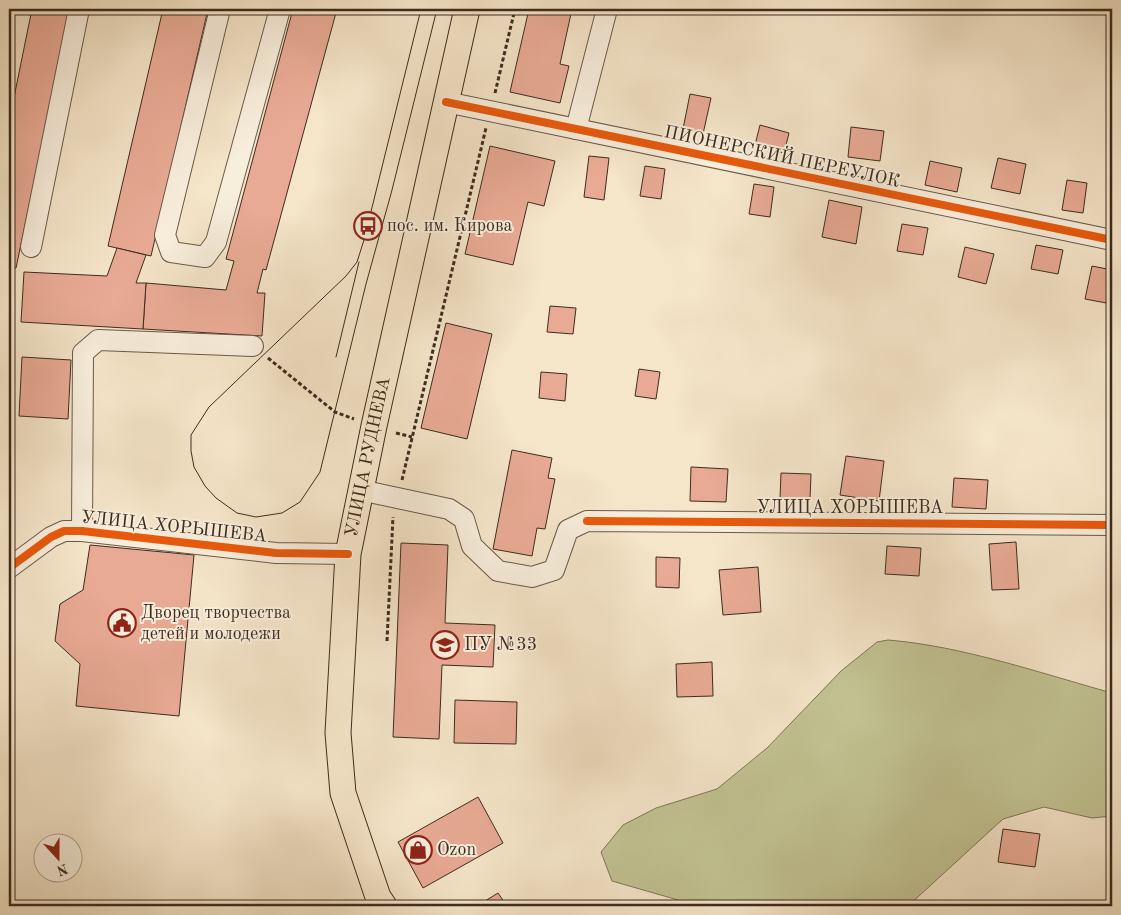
<svg xmlns="http://www.w3.org/2000/svg" width="1121" height="915" viewBox="0 0 1121 915" font-family="'Old Standard TT',serif">
	<rect width="100%" height="100%" fill="#f5e5c9"/>
	<filter id="stains"><feTurbulence type="fractalNoise" baseFrequency=".004" numOctaves="4"/><feColorMatrix values="0 0 0 0 .2 0 0 0 0 .09 0 0 0 0 .02 0 0 0 .5 -.17"/></filter>
	<radialGradient id="worn" r=".72"><stop offset=".6" stop-color="#630" stop-opacity="0"/><stop offset="1" stop-color="#630" stop-opacity=".3"/></radialGradient>
	<path fill="#c2c292" stroke="#807758" d="M888,640C962,646 1040,673 1112,693V816L1092,818L1044,807L1003,819L908,906H695L692,904L612,881L601,852L623,825L656,808L717,789L767,748L841,671L877,642Z"/>
	<g fill="#e9aa95" stroke="#3d2c1e">
		<path d="M32,9H70L16,268L9,267V122Z"/>
		<path d="M163,9H208L151,256L108,246Z"/>
		<path d="M293,9H337L266,270L263,269L257,293H265L262,336L143,329L146,283L226,290L234,261L226,259Z"/>
		<path d="M529,9H572L560,64L569,66L560,103L510,92Z"/>
		<path d="M690,94L711,98L703,134L683,129Z"/>
		<path d="M760,125L789,133L784,153L755,145Z"/>
		<path d="M851,127L884,131L880,161L848,157Z"/>
		<path d="M490,146L555,161L544,206L528,202L513,265L465,254Z"/>
		<path d="M589,156L609,158L604,200L584,197Z"/>
		<path d="M998,158L1026,164L1020,194L991,188Z"/>
		<path d="M930,161L962,168L957,192L925,185Z"/>
		<path d="M645,166L665,169L661,199L640,196Z"/>
		<path d="M1067,180L1087,183L1083,213L1062,210Z"/>
		<path d="M754,184L774,187L770,217L749,214Z"/>
		<path d="M829,200L862,207L856,244L822,237Z"/>
		<path d="M902,224L928,228L923,255L897,251Z"/>
		<path d="M1036,245L1063,250L1058,274L1031,269Z"/>
		<path d="M965,247L994,254L986,284L958,277Z"/>
		<path d="M117,248L146,255L136,283H146L143,329L21,322L24,272L107,276Z"/>
		<path d="M1092,266L1112,270V304L1085,299Z"/>
		<path d="M550,306L576,308L573,334L547,332Z"/>
		<path d="M446,323L492,334L467,439L421,428Z"/>
		<path d="M22,357L71,360L68,419L19,416Z"/>
		<path d="M639,369L660,372L656,399L635,396Z"/>
		<path d="M541,372L567,374L565,401L539,398Z"/>
		<path d="M512,450L552,458L548,478L555,479L545,529L537,528L532,556L493,549Z"/>
		<path d="M846,456L884,461L879,501L840,495Z"/>
		<path d="M691,467L728,469L726,502L690,501Z"/>
		<path d="M781,473L811,474L810,499L780,498Z"/>
		<path d="M954,478L988,480L986,509L952,507Z"/>
		<path d="M1016,542L1019,589L992,590L989,544Z"/>
		<path d="M401,543L448,545L445,623L495,625L493,667L442,665L439,739L393,737Z"/>
		<path d="M90,545L194,555L179,716L76,706L80,664L55,641L60,604L83,590Z"/>
		<path d="M887,546L921,548L919,576L885,574Z"/>
		<path d="M656,557L680,558L679,588L656,587Z"/>
		<path d="M758,567L761,612L723,615L719,570Z"/>
		<path d="M712,662L713,696L677,697L676,664Z"/>
		<path d="M455,700L517,702L516,744L454,743Z"/>
		<path d="M478,797L503,843L423,888L398,842Z"/>
		<path d="M1003,829L1040,834L1035,867L998,862Z"/>
		<path d="M498,893L507,906H477Z"/>
	</g>
	<g fill="none" stroke-linecap="round" stroke-linejoin="round">
		<defs>
			<g id="minor">
				<path d="M220,9L165,235L171,252L205,257L216,242L280,9"/>
				<path d="M446,102L1112,240"/>
				<path d="M576,129L607,9"/>
				<path d="M31,247L79,9"/>
				<path d="M360,490L449,509L464,519L472,546L498,571L532,577L554,570L568,530L587,521L1112,525"/>
				<path d="M82,531L83,353L98,340L253,346"/>
				<path d="M9,568L51,537L64,531H82L276,553L348,554"/>
			</g>
			<g id="major">
				<path id="s1" d="M384,906L378,897L343,793L338,733L348,554L374,426L467,9"/>
			</g>
		</defs>
		<use href="#minor" stroke="#6b5a49" stroke-width="22"/>
		<use href="#major" stroke="#3d2c1e" stroke-width="27"/>
		<g stroke="#3d2c1e" stroke-width="3" stroke-dasharray="4 2.5" stroke-linecap="butt">
			<path d="M495,93L515,9"/>
			<path d="M268,358L335,412L354,419"/>
			<path d="M396,433L412,437"/>
			<path d="M402,480L486,128"/>
			<path d="M387,641L393,517"/>
		</g>
		<use href="#minor" stroke="#f8eedc" stroke-width="20"/>
		<use href="#major" stroke="#f5e5c9" stroke-width="25"/>
		<g stroke="#3d2c1e" stroke-width="1">
			<path d="M421,9L364,240L357,262L346,276L209,407L191,435V451L194,467L205,486L216,498L237,513L256,517L282,513L300,502L320,472L366,284L392,190L437,9"/>
			<path d="M336,357L359,262"/>
		</g>
		<defs>
			<g id="cycleway">
				<path d="M446,102L1112,240"/>
				<path d="M587,521L1112,525"/>
				<path d="M9,568L51,537L64,531H82L276,553L348,554"/>
			</g>
		</defs>
		<use href="#cycleway" stroke="#f8eedc" stroke-width="11"/>
		<use href="#cycleway" stroke="#e8590c" stroke-width="8"/>
	</g>
	<defs>
		<symbol id="bus-ring" viewBox="-11 -11 22 22"><circle r="9.5" fill="#f8eedc" stroke="#8f2418" stroke-width="1.5"/><path d="M-5-6H5V4H4V6H2V4H-2V6H-4V4H-5ZM-3.5-4V0h7V-4ZM-3.5 1.2v1.5H-2V1.2ZM2 1.2v1.5H3.5V1.2Z" fill="#8f2418"/></symbol>
		<symbol id="civic-ring" viewBox="-11 -11 22 22"><circle r="9.5" fill="#f8eedc" stroke="#8f2418" stroke-width="1.5"/><path d="M-.6-6.5H3V-4.5H.6V-3L4-1V1h2V6H-6V1h2V-1L-.6-3ZM-1.2 2.5V6h2.4V2.5Z" fill="#8f2418"/></symbol>
		<symbol id="university-ring" viewBox="-11 -11 22 22"><circle r="9.5" fill="#f8eedc" stroke="#8f2418" stroke-width="1.5"/><path d="M0-5L7-2L0 1L-7-2ZM-4 1L0 2.5L4 1V4Q0 6-4 4Z" fill="#8f2418"/></symbol>
		<symbol id="shop-ring" viewBox="-11 -11 22 22"><circle r="9.5" fill="#f8eedc" stroke="#8f2418" stroke-width="1.5"/><path d="M-5-2.5h2.3a2.7 3.5 0 0 1 5.4 0H5L5.5 6h-11ZM-1.5-2.5h3a1.5 2.3 0 0 0-3 0Z" fill="#8f2418"/></symbol>
	</defs>
	<g fill-rule="evenodd">
		<use href="#bus-ring" x="352" y="210" width="32" height="32"/>
		<use href="#civic-ring" x="106" y="607" width="32" height="32"/>
		<use href="#university-ring" x="429" y="629" width="32" height="32"/>
		<use href="#shop-ring" x="402" y="834" width="32" height="32"/>
	</g>
	<g text-anchor="middle" dominant-baseline="central" stroke-width="4" stroke-linejoin="round" paint-order="stroke">
		<g font-size="18" fill="#3d2c1e" stroke="#f8eedc">
			<text transform="translate(782 157) rotate(12)">ПИОНЕРСКИЙ ПЕРЕУЛОК</text>
			<text stroke="none"><textPath href="#s1" startOffset="459">УЛИЦА РУДНЕВА</textPath></text>
			<text x="850" y="508">УЛИЦА ХОРЫШЕВА</text>
			<text transform="translate(174 527) rotate(6)">УЛИЦА ХОРЫШЕВА</text>
		</g>
		<g font-size="18" fill="#3d2c1e" stroke="#f8eedc" text-anchor="start">
			<text x="387" y="226">пос. им. Кирова</text>
			<text x="141" y="613">Дворец творчества<tspan x="141" dy="21">детей и молодежи</tspan></text>
			<text x="464" y="645">ПУ №33</text>
			<text x="437" y="850">Ozon</text>
		</g>
	</g>
	<rect width="1121" height="915" fill="none" stroke="#f5e5c9" stroke-width="30"/>
	<rect x="10" y="10" width="1101" height="895" fill="none" stroke="#3d2c1e" stroke-width="2.5"/>
	<rect x="15" y="15" width="1091" height="885" fill="none" stroke="#3d2c1e"/>
	<g transform="translate(58 858) rotate(159)"><circle r="24" fill="#f8eedc" stroke="#ada090"/>
	<path d="M0-4L9 19L0 12L-9 19Z" fill="#8f2418"/>
	<text y="-8" font-size="14" font-weight="bold" text-anchor="middle" fill="#3d2c1e">N</text>
	</g>
	<rect width="100%" height="100%" filter="url(#stains)"/>
	<rect width="100%" height="100%" fill="url(#worn)"/>
</svg>
